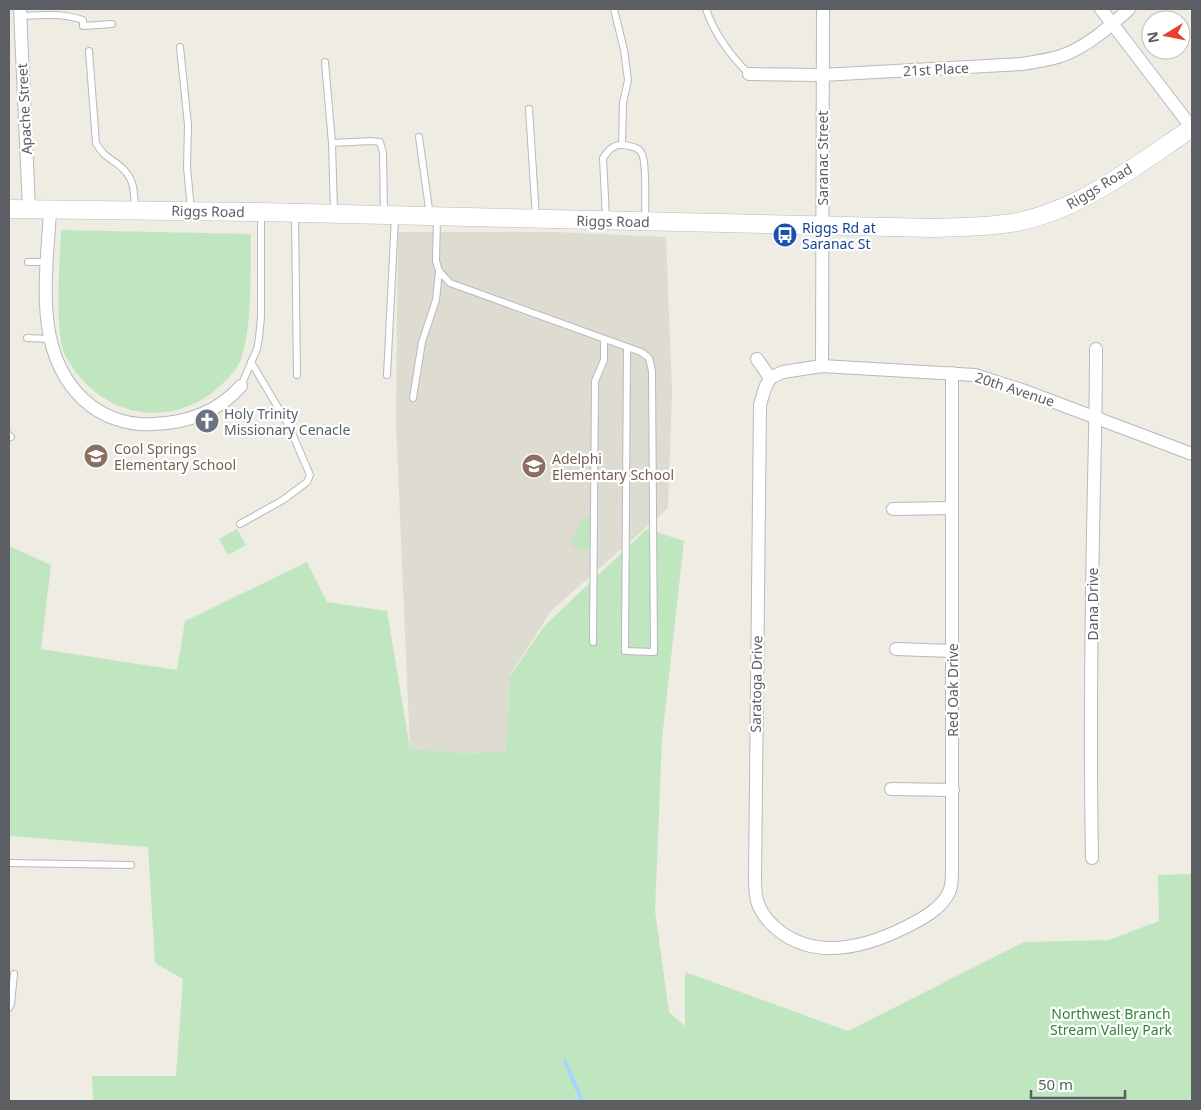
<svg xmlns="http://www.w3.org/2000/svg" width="1201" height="1110" viewBox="0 0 1201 1110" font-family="'Noto Sans',sans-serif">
	<rect width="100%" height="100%" fill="#eeece3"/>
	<path fill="#dedbd1" d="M398,232H554L666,237L672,392L668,508L552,610L510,675L506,751L467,753L410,749L396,424Z"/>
	<g fill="#c0e6c0">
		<path d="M61,230L251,234C250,272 253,324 241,359C236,372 220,387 209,395C156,431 94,410 65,355C54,334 60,257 61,230Z"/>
		<path d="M582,517L593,518L589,551L578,550L571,544Z"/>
		<path d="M237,529L246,545L228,555L219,539Z"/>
		<path d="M647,529L684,541L662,739L655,911L669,1012L685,1026V972L848,1031L1024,942L1109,940L1159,921L1158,875L1192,874V1101H93L92,1076H176L183,979L155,963L148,847L9,836V546L51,565L41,649L177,670L185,621L307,562L327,602L387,611L410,749L467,753L506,751L510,676L545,625Z"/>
	</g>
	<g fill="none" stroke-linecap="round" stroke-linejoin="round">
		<path stroke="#a3d6ff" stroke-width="4" d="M565,1061L582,1101"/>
		<defs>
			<g id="lane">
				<path d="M614,9L624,50L628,80L623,103L622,145"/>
				<path d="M706,9C714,33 731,56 749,74"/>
				<path d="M20,16C41,15 62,13 83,20V26L112,24"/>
				<path d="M180,47L188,125L187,167L191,210"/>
				<path d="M89,51L96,143C105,160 115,159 125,171C135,182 134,195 135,209"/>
				<path d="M325,62L332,143"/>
				<path d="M529,109L536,218"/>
				<path d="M419,137L430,216"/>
				<path d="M334,211L332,143L371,141L380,142L383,153L384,215"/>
				<path d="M295,214L297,375"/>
				<path d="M437,218L436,261L439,271L450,283L641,352L649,358L652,371L654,652L625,651L627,347"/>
				<path d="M606,218L603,158C608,150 615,143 625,145C632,147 639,147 642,154C647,164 645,207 645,220"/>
				<path d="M28,262H47"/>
				<path d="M27,338L49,339"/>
				<path d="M387,375L395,217"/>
				<path d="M241,386L257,349L259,338L261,317V213"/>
				<path d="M413,398L422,342L436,300L439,271"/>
				<path d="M9,435L11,437"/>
				<path d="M240,524L283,500L307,482L310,475L289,426L251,362"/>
				<path d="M593,642L595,381L604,360V339"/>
				<path d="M9,863L131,865"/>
				<path d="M9,1008L11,1004L14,974"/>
			</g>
			<g id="street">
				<path d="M20,9L29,209"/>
				<path d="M1101,9L1192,128"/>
				<path d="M749,74L822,75L1022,64C1035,62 1048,60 1061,56C1087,47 1109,27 1129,9"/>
				<path d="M50,210C47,273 32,352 84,400C102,417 129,426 153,424C187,423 218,412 241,386"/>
				<path d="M757,359L770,378L765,388L760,405L755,878C755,886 755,896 758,904C763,916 772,926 782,933C820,960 868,946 906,927C922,919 943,908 950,890C951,886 952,880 952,875V373"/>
				<path d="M822,366L823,9"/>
				<path d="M770,378L783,372L822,366L975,375L1025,391L1192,454"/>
				<path d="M893,509L952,508"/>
				<path d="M896,649L952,651"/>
				<path d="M891,789L953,790"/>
				<path d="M1092,858C1090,751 1091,643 1093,535C1094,473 1096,411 1096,349"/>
			</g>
			<path id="secondary" d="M9,209L261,212L933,228C961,227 989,227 1017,222C1082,209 1138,164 1192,128"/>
		</defs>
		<use href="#lane" stroke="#b6b9be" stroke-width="8"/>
		<use href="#street" stroke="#b6b9be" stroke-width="14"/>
		<use href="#secondary" stroke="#b7bac0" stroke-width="19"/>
		<use href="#lane" stroke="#fff" stroke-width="6"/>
		<use href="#street" stroke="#fff" stroke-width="12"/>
		<use href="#secondary" stroke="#fff" stroke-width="18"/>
	</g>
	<defs>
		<symbol id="bus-disc" viewBox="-11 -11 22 22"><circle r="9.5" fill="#1a4fb4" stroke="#fff"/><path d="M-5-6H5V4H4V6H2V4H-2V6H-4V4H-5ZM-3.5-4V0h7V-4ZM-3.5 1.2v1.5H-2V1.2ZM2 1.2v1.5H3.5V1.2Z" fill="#fff"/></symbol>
		<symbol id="church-disc" viewBox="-11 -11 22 22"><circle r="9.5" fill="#6b7280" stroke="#fff"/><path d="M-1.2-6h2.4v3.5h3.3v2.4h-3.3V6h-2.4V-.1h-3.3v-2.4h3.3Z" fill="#fff"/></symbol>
		<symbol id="school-disc" viewBox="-11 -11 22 22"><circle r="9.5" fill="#8d6e63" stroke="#fff"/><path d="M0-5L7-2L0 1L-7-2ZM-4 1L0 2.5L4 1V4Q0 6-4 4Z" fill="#fff"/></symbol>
	</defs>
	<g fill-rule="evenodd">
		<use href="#bus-disc" x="771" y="221" width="28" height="28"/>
		<use href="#church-disc" x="193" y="407" width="28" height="28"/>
		<use href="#school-disc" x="82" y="442" width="28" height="28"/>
		<use href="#school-disc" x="520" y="452" width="28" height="28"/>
	</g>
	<g text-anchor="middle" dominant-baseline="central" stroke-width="4.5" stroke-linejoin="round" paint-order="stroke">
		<g font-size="14" fill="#5b5f64" stroke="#fff">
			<text transform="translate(936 69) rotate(-3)">21st Place</text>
			<text transform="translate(24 109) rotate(-93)">Apache Street</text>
			<text transform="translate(822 158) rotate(-90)">Saranac Street</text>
			<text transform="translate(1099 186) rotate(-31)">Riggs Road</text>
			<text transform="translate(208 211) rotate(1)">Riggs Road</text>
			<text transform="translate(613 221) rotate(1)">Riggs Road</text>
			<text transform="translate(1015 389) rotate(18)">20th Avenue</text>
			<text transform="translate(1092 604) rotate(-90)">Dana Drive</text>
			<text transform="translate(756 684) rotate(-89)">Saratoga Drive</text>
			<text transform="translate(952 690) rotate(-90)">Red Oak Drive</text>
		</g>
		<g font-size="14" fill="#164399" stroke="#fff" text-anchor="start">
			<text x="802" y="227">Riggs Rd at<tspan x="802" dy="16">Saranac St</tspan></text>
		</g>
		<g font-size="14" fill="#5b616d" stroke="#fff" text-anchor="start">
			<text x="224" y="413">Holy Trinity<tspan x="224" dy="16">Missionary Cenacle</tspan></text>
		</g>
		<g font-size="14" fill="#785e54" stroke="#fff" text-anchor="start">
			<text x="114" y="448">Cool Springs<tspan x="114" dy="16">Elementary School</tspan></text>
			<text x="552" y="458">Adelphi<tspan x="552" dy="16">Elementary School</tspan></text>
		</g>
		<g font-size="14" fill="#348339" stroke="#fff">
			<text x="1111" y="1013">Northwest Branch<tspan x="1111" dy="16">Stream Valley Park</tspan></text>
		</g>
	</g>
	<rect width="1201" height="1110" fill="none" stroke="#5b5f64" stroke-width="20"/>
	<g transform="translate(1166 35) rotate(260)"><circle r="24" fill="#ffffff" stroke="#bdbfc1"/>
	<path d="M0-4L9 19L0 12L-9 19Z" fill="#ea3f2e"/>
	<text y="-8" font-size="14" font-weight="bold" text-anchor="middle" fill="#5b5f64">N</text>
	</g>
	<path d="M1031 1090v8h94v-8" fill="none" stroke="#5b5f64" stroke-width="2.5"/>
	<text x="1038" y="1090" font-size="15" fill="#5b5f64" stroke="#ffffff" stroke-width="4" paint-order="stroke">50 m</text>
</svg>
